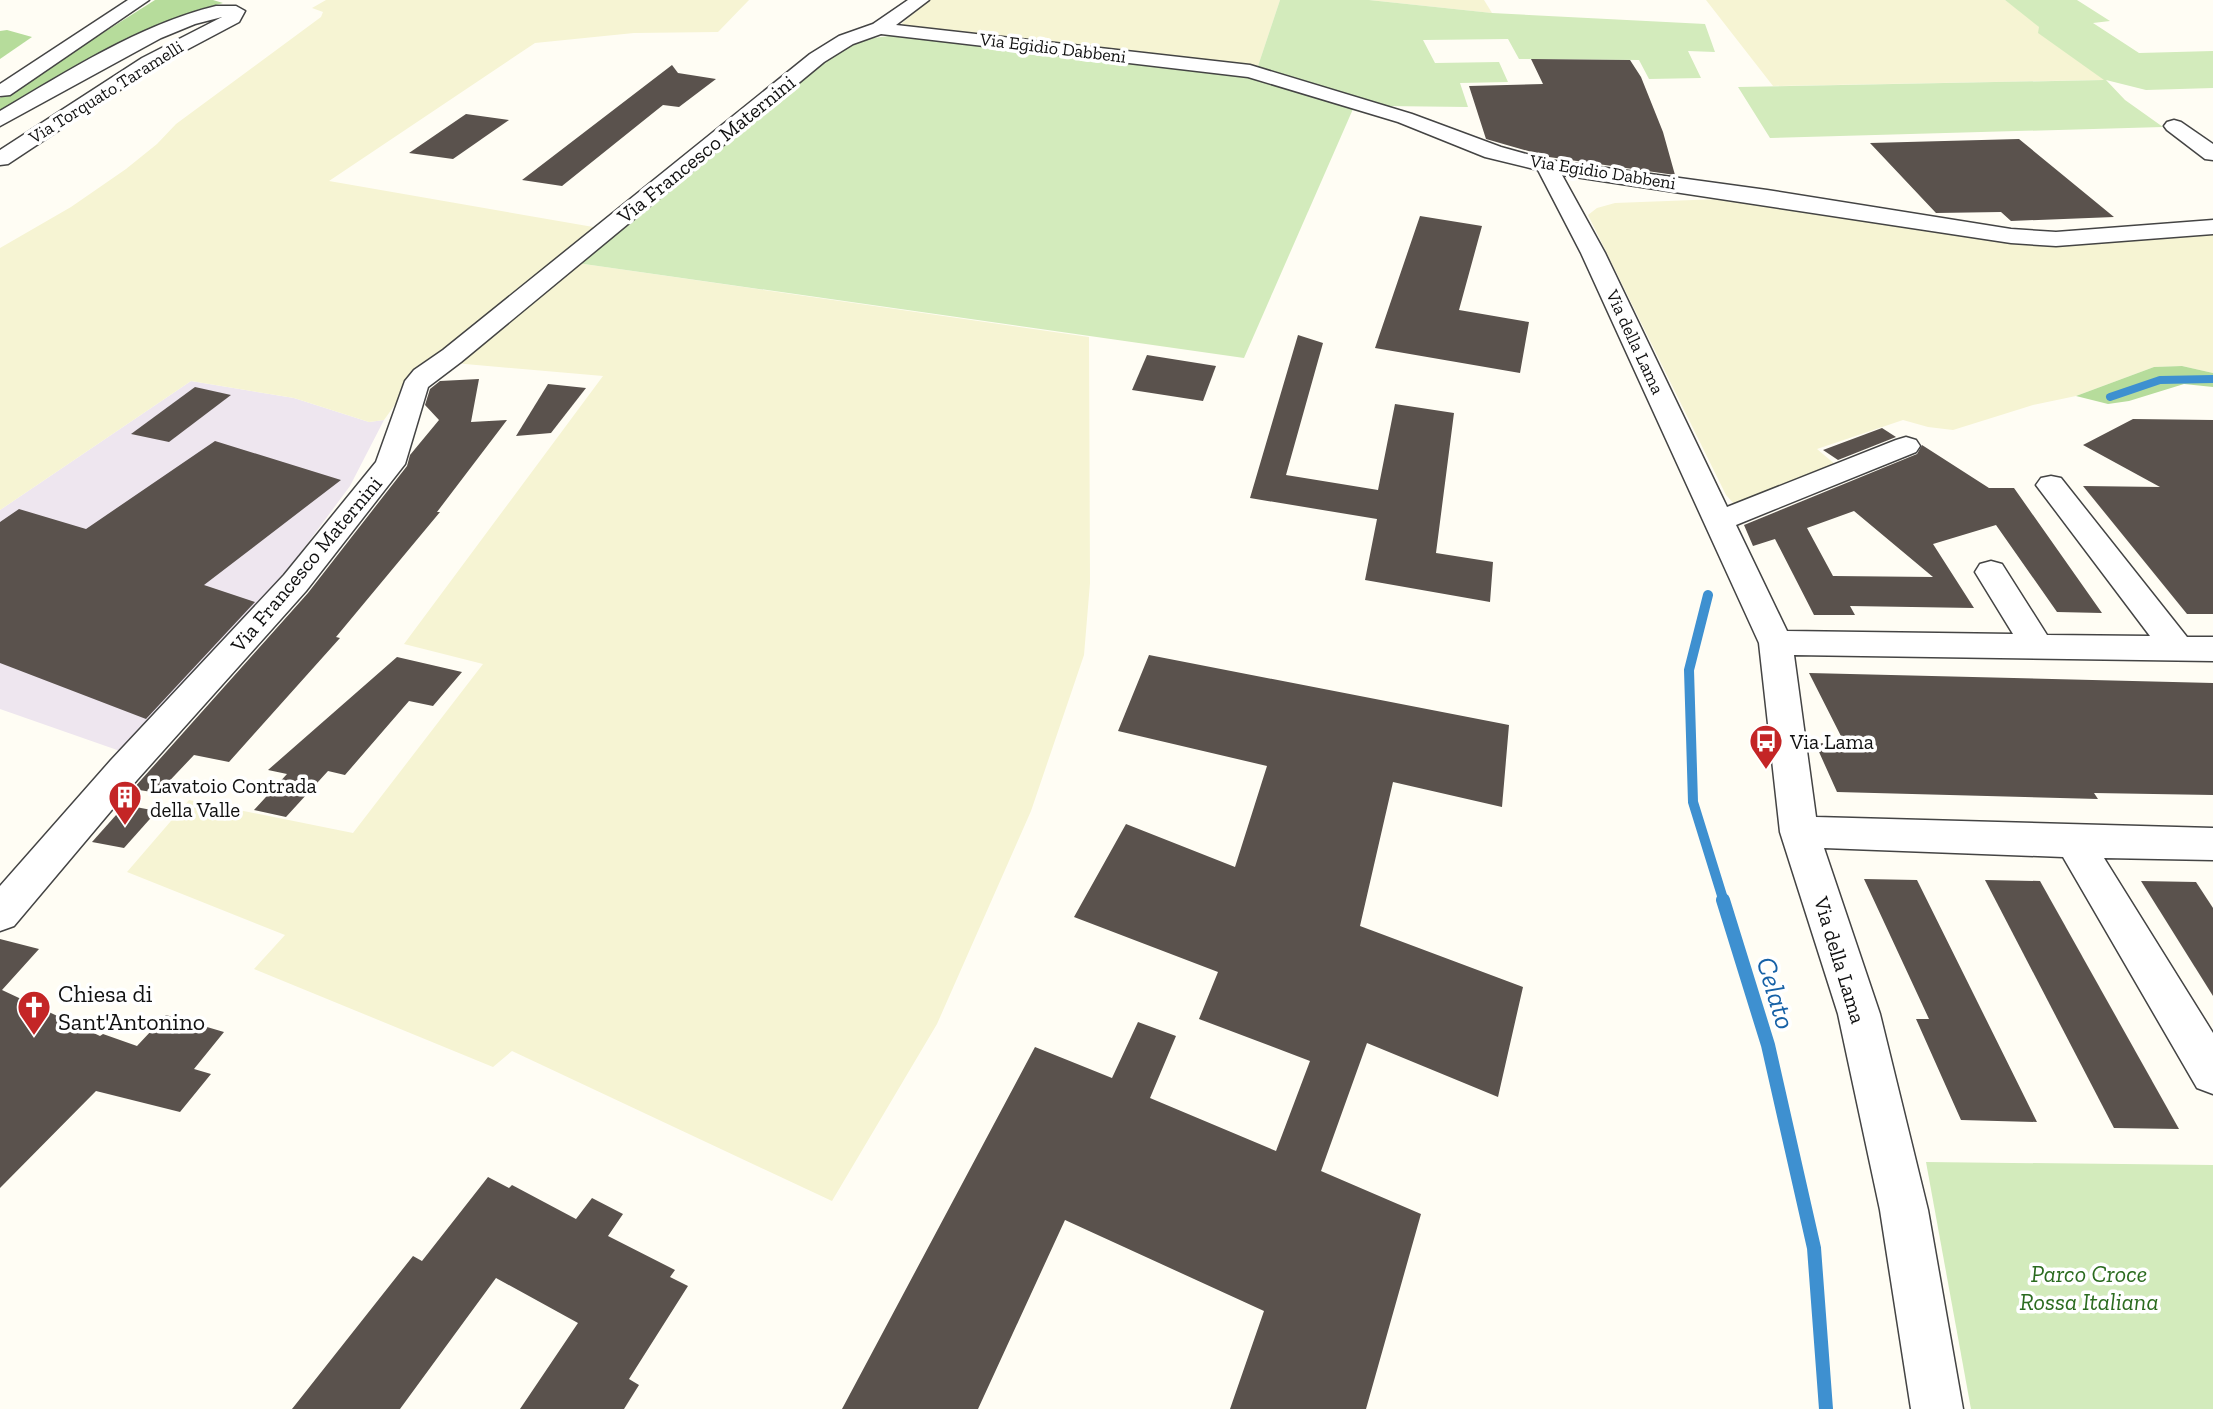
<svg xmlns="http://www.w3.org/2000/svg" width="2213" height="1409" viewBox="0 0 2213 1409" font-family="'Zilla Slab',serif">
	<rect width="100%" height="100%" fill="#fffdf4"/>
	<path fill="#eee6ef" d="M191,381L294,398L369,422L384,420L350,486L267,598L120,751L0,709V510Z"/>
	<g fill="#f6f4d3">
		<path d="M326,0H749L718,32L634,33L535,43L329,181L599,228L414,378L384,420L369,422L294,398L191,381L0,510V248L71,207L126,169L157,144L176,124L321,17L323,12L312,8Z"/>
		<path d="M929,0H1280L1257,69L900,25Z"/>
		<path d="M1369,0H1484L1492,13Z"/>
		<path d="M1706,0H2005L2034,21L2039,27V33L2105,80L1773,86Z"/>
		<path d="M1746,198L2054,246L2213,234V373L2182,366L2154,367L2076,396L2033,405L1953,430L1928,427L1903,420L1817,449L1836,465L1735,505L1726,495L1588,215L1597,208L1615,203Z"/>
		<path d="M577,263L1089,337L1090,583L1084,655L1031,811L937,1024L832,1201L512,1051L493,1067L254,969L285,935L127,872L189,800L353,833L483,664L404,644L603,376L454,363Z"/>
	</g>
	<g fill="#d3ebbc">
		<path d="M1280,0H1369L1492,13L1705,24L1715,52L1688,51L1701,78L1649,79L1639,60L1519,59L1508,39L1423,40L1435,63L1499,62L1508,82L1460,83L1468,107L1384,106L1257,69Z"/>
		<path d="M2005,0H2077L2110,21L2093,23L2139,53L2213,51V88L2146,90L2106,80L2125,100L2163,127L1770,138L1738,87L2104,80L2038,33L2039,27Z"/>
		<path d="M897,35L1237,73L1353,109L1244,358L577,263L850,41Z"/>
		<path d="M1926,1162L2213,1165V1409H1971Z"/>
	</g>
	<g fill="#b6dc9b">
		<path d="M155,0H213L223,3L197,10L156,29L0,112V98Z"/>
		<path d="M7,30L32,37L0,59V31Z"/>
		<path d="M2182,366L2213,373V387L2184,384L2129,401L2108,404L2076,396L2154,367Z"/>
	</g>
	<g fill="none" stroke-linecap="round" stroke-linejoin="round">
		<path stroke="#3e90d0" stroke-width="8" d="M2110,397L2160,380L2213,379"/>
		<path stroke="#3e90d0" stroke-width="10" d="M1708,595L1689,670L1693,802L1724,902"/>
		<path stroke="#3e90d0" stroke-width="14" d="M1723,900L1768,1045L1814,1248L1826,1409"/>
	</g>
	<g fill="#5a524d" fill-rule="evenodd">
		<path d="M1531,59L1630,60L1641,77L1663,132L1675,175L1549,157L1486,139L1469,86L1543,84Z"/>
		<path d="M672,65L678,73L716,79L679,107L663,105L562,186L522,180Z"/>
		<path d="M466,114L509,120L453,159L409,153Z"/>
		<path d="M2019,139L2114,217L2011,221L2001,212L1936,213L1870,143Z"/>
		<path d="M1420,216L1482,226L1459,310L1529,322L1520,373L1375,348Z"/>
		<path d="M1298,335L1323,343L1286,475L1378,490L1395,404L1454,413L1436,553L1493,562L1490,602L1365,580L1377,519L1250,498Z"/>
		<path d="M1147,355L1216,366L1203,401L1132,390Z"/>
		<path d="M479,379L471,422L507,420L437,512H440L336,637L340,638L229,762L194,755L158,793L133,789L308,593L407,466L410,455L439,420L425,405L430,389L440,381Z"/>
		<path d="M548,384L586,388L551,433L516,436Z"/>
		<path d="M195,387L231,395L169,442L131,434Z"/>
		<path d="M2133,419L2213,420V614H2187L2083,486L2160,487L2083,445Z"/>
		<path d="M1882,428L1896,437L1838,460L1823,450Z"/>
		<path d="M215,441L341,480L204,585L255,602L146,719L0,663V522L19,509L86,529Z"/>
		<path d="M1922,445L1989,488H2014L2102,613L2057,612L1996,525L1933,544L1974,608L1850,606L1855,615H1814L1775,539L1753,546L1744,525L1917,454ZM1854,511L1933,577L1833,576L1807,528Z"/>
		<path d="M1149,655L1509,725L1502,807L1393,782L1360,926L1523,987L1498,1097L1367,1043L1321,1171L1421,1214L1366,1409H1230L1264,1311L1065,1220L978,1409H842L1035,1047L1112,1078L1138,1022L1176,1036L1150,1098L1276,1151L1310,1061L1199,1019L1218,972L1074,917L1126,824L1235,867L1267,766L1118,731Z"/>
		<path d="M397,657L462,672L433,706L409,701L345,775L328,771L286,817L254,810L287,774L268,770Z"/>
		<path d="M1809,673L2213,683V795L2094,793L2098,799L1837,792L1815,743L1845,744Z"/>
		<path d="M125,805L157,811L124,848L92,842Z"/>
		<path d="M1864,879L1917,880L2037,1122L1961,1120L1916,1019H1929Z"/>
		<path d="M1985,880L2040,881L2179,1129L2114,1128Z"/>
		<path d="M2141,881L2196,882L2213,908V996Z"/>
		<path d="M0,939L39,949L2,990L100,1036L103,1034L137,1046L166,1015L224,1032L194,1069L211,1074L180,1112L96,1091L0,1188Z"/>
		<path d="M488,1177L509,1188L512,1185L576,1219L592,1198L623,1214L608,1236L675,1270L670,1277L688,1286L629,1379L639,1385L624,1409H520L578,1323L496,1278L400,1409H292L413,1256L422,1261Z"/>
	</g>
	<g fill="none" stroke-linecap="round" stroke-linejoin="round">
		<defs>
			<g id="minor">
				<path d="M128,0H149L10,95L0,96V84Z"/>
				<path d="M908,0H929L896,25L1250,65L1412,114L1501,147L1548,160L1767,190L2011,229L2056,232L2213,220V234L2056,246L2011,243L1562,175L1605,253L1727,507L1896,440L1906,437L1916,440L1920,446L1916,452L1736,525L1787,631L2013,634L1975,572L1980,564L1991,561L2002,564L2047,635L2150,636L2036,485L2041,478L2051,476L2061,478L2187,637H2213V661L1794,655L1816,817L2213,828V860L2104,858L2213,1033V1094L2197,1088L2063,857L1824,848L1880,1014L1928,1210L1963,1409H1911L1880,1210L1838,1014L1780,832L1759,643L1581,253L1538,170L1485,157L1398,122L1248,77L881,34L853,44L824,62L461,362L428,387L405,464L306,591L137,780L14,926L0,931V886L111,760L284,575L376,462L405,381L414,370L443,350L810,54L839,36L873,24Z"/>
				<path d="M216,6H236L245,11L239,22L156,66L8,164L0,165V150L142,58L222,17L195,24L161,38L0,126V111C68,71 139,25 216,6Z"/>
				<path d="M2174,120L2181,122L2213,144V160L2205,159L2167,130L2164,126L2167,122Z"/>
			</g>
		</defs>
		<use href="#minor" stroke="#444" stroke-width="3"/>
		<use href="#minor" fill="#fff" fill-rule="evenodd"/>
	</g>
	<defs>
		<symbol id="bus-pin" viewBox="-11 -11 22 30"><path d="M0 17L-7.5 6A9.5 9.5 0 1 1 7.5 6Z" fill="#c42526" stroke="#fff"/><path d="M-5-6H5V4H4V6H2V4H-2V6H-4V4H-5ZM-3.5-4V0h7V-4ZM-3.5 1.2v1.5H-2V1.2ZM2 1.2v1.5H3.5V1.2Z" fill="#fff"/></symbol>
		<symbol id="building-pin" viewBox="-11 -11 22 30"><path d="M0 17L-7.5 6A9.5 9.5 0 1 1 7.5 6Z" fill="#c42526" stroke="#fff"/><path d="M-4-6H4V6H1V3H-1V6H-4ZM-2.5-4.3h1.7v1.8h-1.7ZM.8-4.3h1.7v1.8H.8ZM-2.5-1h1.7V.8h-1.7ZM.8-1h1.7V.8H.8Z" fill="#fff"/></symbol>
		<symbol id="church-pin" viewBox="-11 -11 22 30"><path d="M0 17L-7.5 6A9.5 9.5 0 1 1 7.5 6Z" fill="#c42526" stroke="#fff"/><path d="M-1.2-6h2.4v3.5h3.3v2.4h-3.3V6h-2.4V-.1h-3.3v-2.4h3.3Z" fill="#fff"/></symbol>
	</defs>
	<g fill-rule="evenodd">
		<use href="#bus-pin" x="1747" y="722" width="38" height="52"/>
		<use href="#building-pin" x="106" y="778" width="38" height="52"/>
		<use href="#church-pin" x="15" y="988" width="38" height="52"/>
	</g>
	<g text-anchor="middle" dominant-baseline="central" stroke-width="7" stroke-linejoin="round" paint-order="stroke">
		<g font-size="18" fill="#111" stroke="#fff">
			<text transform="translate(1053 48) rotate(7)">Via Egidio Dabbeni</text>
			<text transform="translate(106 92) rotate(-32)">Via Torquato Taramelli</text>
			<text transform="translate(1603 172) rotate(9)">Via Egidio Dabbeni</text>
			<text transform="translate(1635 342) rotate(65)">Via della Lama</text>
		</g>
		<g font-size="21" fill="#111" stroke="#fff">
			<text transform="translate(706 149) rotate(-39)">Via Francesco Maternini</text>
			<text transform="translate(306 564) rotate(-50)">Via Francesco Maternini</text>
			<text transform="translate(1840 960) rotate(73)">Via della Lama</text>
		</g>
		<g font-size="21" fill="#111" stroke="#fff" text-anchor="start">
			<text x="1790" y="741">Via Lama</text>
			<text x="150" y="785">Lavatoio Contrada<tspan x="150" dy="24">della Valle</tspan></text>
		</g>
		<g font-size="24" fill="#111" stroke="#fff" text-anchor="start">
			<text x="58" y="993">Chiesa di<tspan x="58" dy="28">Sant'Antonino</tspan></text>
		</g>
		<g font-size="24" font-style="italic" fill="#2b6b1f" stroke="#fff">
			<text x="2089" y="1273">Parco Croce<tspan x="2089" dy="28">Rossa Italiana</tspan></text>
		</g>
		<g font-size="28" font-style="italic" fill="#1661a6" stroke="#fff">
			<text transform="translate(1776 993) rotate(73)">Celato</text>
		</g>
	</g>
</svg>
